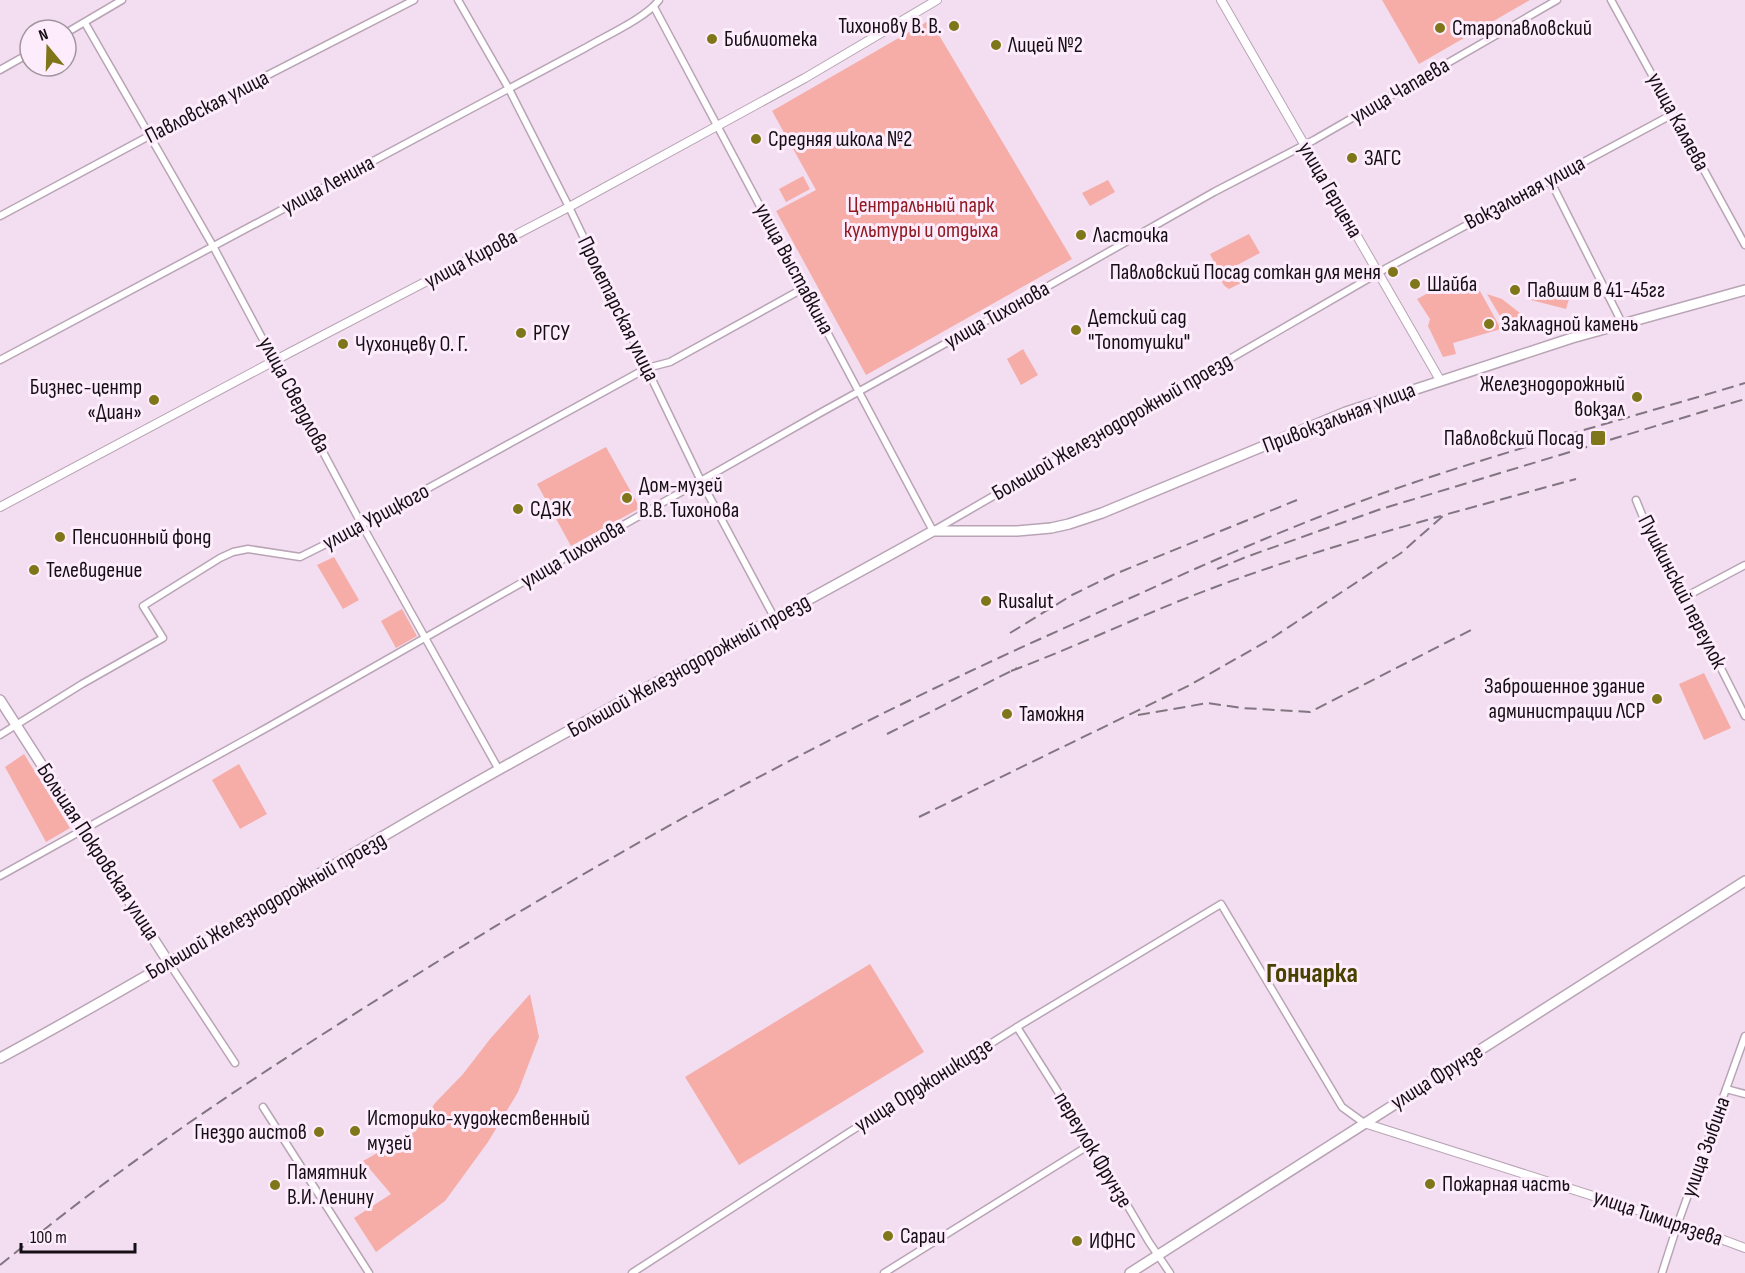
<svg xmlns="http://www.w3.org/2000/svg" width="1745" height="1273" viewBox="0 0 1745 1273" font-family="'Sofia Sans Condensed',sans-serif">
	<rect width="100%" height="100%" fill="#f2def0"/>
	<g fill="#f6ada8">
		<path d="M1382,0H1530L1419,64Z"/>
		<path d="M930,20L1072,259L866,375L776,211L816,190L772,111Z"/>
		<path d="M803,176L810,189L786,202L779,189Z"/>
		<path d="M1108,180L1115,192L1090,206L1082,193Z"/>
		<path d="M1249,234L1260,253L1220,274L1210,254Z"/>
		<path d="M1244,265H1247L1251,273L1249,279L1229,289C1225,287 1220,282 1222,277Z"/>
		<path d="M1447,283L1480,291L1501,329L1453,343L1456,354L1443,357L1428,326L1430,319L1417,299Z"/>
		<path d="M1534,290L1569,299L1566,309L1531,300Z"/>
		<path d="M1487,294L1502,299L1530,321L1507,328Z"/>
		<path d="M1023,349L1038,375L1021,385L1007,359Z"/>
		<path d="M606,447L640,508L571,546L537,484Z"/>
		<path d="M334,557L359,600L343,609L317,565Z"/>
		<path d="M402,609L417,636L396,648L381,621Z"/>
		<path d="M1704,673L1731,728L1704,740L1679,684Z"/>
		<path d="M24,754L70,828L46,842L5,767Z"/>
		<path d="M239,764L267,814L240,829L212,780Z"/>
		<path d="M870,964L924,1052L739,1165L685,1077Z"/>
		<path d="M530,994L539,1037L518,1092L488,1142L445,1201L376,1252L354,1218L391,1194L363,1161L416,1131L435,1103L463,1074L490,1039Z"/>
	</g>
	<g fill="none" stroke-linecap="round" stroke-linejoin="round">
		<defs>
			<g id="minor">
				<path d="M458,0L509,89L569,207L701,481L775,619"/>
				<path d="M1611,0L1745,245"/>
				<path d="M654,7L933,531L1385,269L1673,114"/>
				<path d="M85,23L213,246L362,525L499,770"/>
				<path d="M66,33L122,0"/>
				<path d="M0,70L30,53"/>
				<path d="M1550,180L1622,323"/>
				<path d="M0,216L149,136L414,0"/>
				<path d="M0,360L585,48C605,36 646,18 659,0"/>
				<path d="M1636,500L1652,539L1685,597L1745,716"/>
				<path d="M1685,597L1745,565"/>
				<path d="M0,735L82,684L163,638L143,606L220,558L233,552L248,549L300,557L332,541L647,368L670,362L804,288"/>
				<path d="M0,876L270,726L820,413L1013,306L1214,192L1314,140L1557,0"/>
				<path d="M169,963L235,1063"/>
				<path d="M1017,1027L1091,1144L1149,1242L1170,1273"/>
				<path d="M1726,1089L1745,1094"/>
				<path d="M263,1107L369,1273"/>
				<path d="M632,1273L848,1133L1017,1027L1221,904L1342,1107L1364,1123"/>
				<path d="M884,1273L1091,1144"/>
				<path d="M1662,1273L1678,1223L1745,1036"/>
			</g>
			<g id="tertiary">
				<path d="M1221,0L1440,380"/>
				<path d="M0,507L289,353L569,207L805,78L937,0"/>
				<path d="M1364,1123L1678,1223L1745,1248"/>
			</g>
			<g id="secondary">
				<path d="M0,700L169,963"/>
				<path d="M0,1058C152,976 298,885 447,799C608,707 772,621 933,531H1017L1051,528L1069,524L1102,513L1346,412L1572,338L1745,290"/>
				<path d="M1130,1273L1745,881"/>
			</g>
		</defs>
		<use href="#minor" stroke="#b8a4b5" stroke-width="9"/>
		<use href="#tertiary" stroke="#b8a4b5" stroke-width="10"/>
		<use href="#secondary" stroke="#b8a4b5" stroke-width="12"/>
		<use href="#minor" stroke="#fff" stroke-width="6"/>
		<use href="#tertiary" stroke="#fff" stroke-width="8"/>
		<use href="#secondary" stroke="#fff" stroke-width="9"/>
		<g stroke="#827581" stroke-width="2" stroke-dasharray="12 6" stroke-linecap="butt">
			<path d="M1217,569L1246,557L1378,510L1745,399"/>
			<path d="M1010,633L1072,595L1115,574L1297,500"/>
			<path d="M1011,671C1078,646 1143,614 1210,589C1286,560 1363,538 1441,516"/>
			<path d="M1138,715L1208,703L1242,708L1310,712L1471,630"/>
			<path d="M887,734L1017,668"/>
			<path d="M919,817L1190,685L1269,640L1401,553L1444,515L1576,479"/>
			<path d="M0,1265C36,1236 72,1207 109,1180C202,1111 299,1049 397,987C603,857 817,740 1040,639C1142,593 1243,545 1348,506C1478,457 1613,423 1745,383"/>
		</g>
	</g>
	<g fill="#7e7619" stroke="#fdecfb" stroke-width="2">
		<circle cx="954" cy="26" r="6"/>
		<circle cx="1440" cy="28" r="6"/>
		<circle cx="712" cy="39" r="6"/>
		<circle cx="996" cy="45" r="6"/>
		<circle cx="756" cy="139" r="6"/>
		<circle cx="1352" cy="158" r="6"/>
		<circle cx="1081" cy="235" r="6"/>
		<circle cx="1393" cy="272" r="6"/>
		<circle cx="1415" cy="284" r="6"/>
		<circle cx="1515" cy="290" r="6"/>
		<circle cx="1489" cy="324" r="6"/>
		<circle cx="1076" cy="330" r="6"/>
		<circle cx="521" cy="333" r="6"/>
		<circle cx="343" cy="344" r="6"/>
		<circle cx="1637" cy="397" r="6"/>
		<circle cx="154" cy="400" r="6"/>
		<rect x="1590" y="430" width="16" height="16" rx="3"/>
		<circle cx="627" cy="498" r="6"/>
		<circle cx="518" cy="509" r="6"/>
		<circle cx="60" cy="537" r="6"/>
		<circle cx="34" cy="570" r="6"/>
		<circle cx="986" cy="601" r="6"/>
		<circle cx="1657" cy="699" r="6"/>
		<circle cx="1007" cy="714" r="6"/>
		<circle cx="355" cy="1131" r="6"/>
		<circle cx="319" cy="1132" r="6"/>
		<circle cx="1430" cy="1184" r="6"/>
		<circle cx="275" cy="1185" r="6"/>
		<circle cx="888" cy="1236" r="6"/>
		<circle cx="1077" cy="1241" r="6"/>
	</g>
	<g text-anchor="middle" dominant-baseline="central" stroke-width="6" stroke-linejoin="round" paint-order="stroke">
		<g font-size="22" fill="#150f15" stroke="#fdecfb" text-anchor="start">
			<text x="942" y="26" text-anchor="end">Тихонову В. В.</text>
			<text x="1452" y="28">Старопавловский</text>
			<text x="724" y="39">Библиотека</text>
			<text x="1008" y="45">Лицей №2</text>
			<text x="768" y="139">Средняя школа №2</text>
			<text x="1364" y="158">ЗАГС</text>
			<text x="1093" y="235">Ласточка</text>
			<text x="1381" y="272" text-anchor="end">Павловский Посад соткан для меня</text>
			<text x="1427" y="284">Шайба</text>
			<text x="1527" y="290">Павшим в 41-45гг</text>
			<text x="1088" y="317">Детский сад<tspan x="1088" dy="25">"Топотушки"</tspan></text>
			<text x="1501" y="324">Закладной камень</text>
			<text x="533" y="333">РГСУ</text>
			<text x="355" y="344">Чухонцеву О. Г.</text>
			<text x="1625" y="384" text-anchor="end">Железнодорожный<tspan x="1625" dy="25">вокзал</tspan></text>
			<text x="142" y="387" text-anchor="end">Бизнес-центр<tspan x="142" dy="25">«Диан»</tspan></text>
			<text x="1584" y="438" text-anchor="end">Павловский Посад</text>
			<text x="639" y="485">Дом-музей<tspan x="639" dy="25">В.В. Тихонова</tspan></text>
			<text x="530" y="509">СДЭК</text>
			<text x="72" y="537">Пенсионный фонд</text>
			<text x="46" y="570">Телевидение</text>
			<text x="998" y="601">Rusalut</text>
			<text x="1645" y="686" text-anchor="end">Заброшенное здание<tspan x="1645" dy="25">администрации ЛСР</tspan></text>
			<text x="1019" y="714">Таможня</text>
			<text x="367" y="1118">Историко-художественный<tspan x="367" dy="25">музей</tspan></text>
			<text x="307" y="1132" text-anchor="end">Гнездо аистов</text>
			<text x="287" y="1172">Памятник<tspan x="287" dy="25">В.И. Ленину</tspan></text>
			<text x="1442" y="1184">Пожарная часть</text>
			<text x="900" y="1236">Сараи</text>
			<text x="1089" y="1241">ИФНС</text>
		</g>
		<g font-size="22" fill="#150f15" stroke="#fdecfb">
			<text transform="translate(1400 91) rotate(-30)">улица Чапаева</text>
			<text transform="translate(207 107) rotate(-27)">Павловская улица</text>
			<text transform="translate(1678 122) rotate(62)">улица Каляева</text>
			<text transform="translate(328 185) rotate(-28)">улица Ленина</text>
			<text transform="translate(1330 190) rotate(60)">улица Герцена</text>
			<text transform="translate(1525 193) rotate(-28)">Вокзальная улица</text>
			<text transform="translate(471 259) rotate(-28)">улица Кирова</text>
			<text transform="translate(794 269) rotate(62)">улица Выставкина</text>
			<text transform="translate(618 309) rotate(64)">Пролетарская улица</text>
			<text transform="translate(997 315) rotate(-29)">улица Тихонова</text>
			<text transform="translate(294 395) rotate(62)">улица Свердлова</text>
			<text transform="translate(1339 418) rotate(-21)">Привокзальная улица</text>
			<text transform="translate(1112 427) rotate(-30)">Большой Железнодорожный проезд</text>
			<text transform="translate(376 517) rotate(-28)">улица Урицкого</text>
			<text transform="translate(573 554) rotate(-30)">улица Тихонова</text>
			<text transform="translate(1682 592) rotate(63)">Пушкинский переулок</text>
			<text transform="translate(689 666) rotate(-29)">Большой Железнодорожный проезд</text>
			<text transform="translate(98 852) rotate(57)">Большая Покровская улица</text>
			<text transform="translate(266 906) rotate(-30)">Большой Железнодорожный проезд</text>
			<text transform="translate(1437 1077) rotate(-32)">улица Фрунзе</text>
			<text transform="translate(924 1085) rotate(-32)">улица Орджоникидзе</text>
			<text transform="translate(1706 1147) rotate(-70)">улица Зыбина</text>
			<text transform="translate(1093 1150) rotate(59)">переулок Фрунзе</text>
			<text transform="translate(1658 1218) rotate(19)">улица Тимирязева</text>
		</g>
		<g font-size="22" fill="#901b23" stroke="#fdecfb">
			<text x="921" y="205">Центральный парк<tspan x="921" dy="25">культуры и отдыха</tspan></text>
		</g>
		<g font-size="28" font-weight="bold" fill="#484200" stroke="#fdecfb">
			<text x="1312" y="973">Гончарка</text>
		</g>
	</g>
	<g transform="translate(48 48) rotate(341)"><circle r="28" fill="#fdecfb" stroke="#a0949f" stroke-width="1.5"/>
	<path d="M0-4.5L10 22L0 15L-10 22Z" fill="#7e7619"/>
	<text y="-9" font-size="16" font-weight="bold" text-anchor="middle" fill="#150f15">N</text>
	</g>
	<path d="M21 1243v9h114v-9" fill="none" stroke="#150f15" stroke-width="3"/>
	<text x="30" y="1243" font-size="18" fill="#150f15" stroke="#fdecfb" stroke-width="4.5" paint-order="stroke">100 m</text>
</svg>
